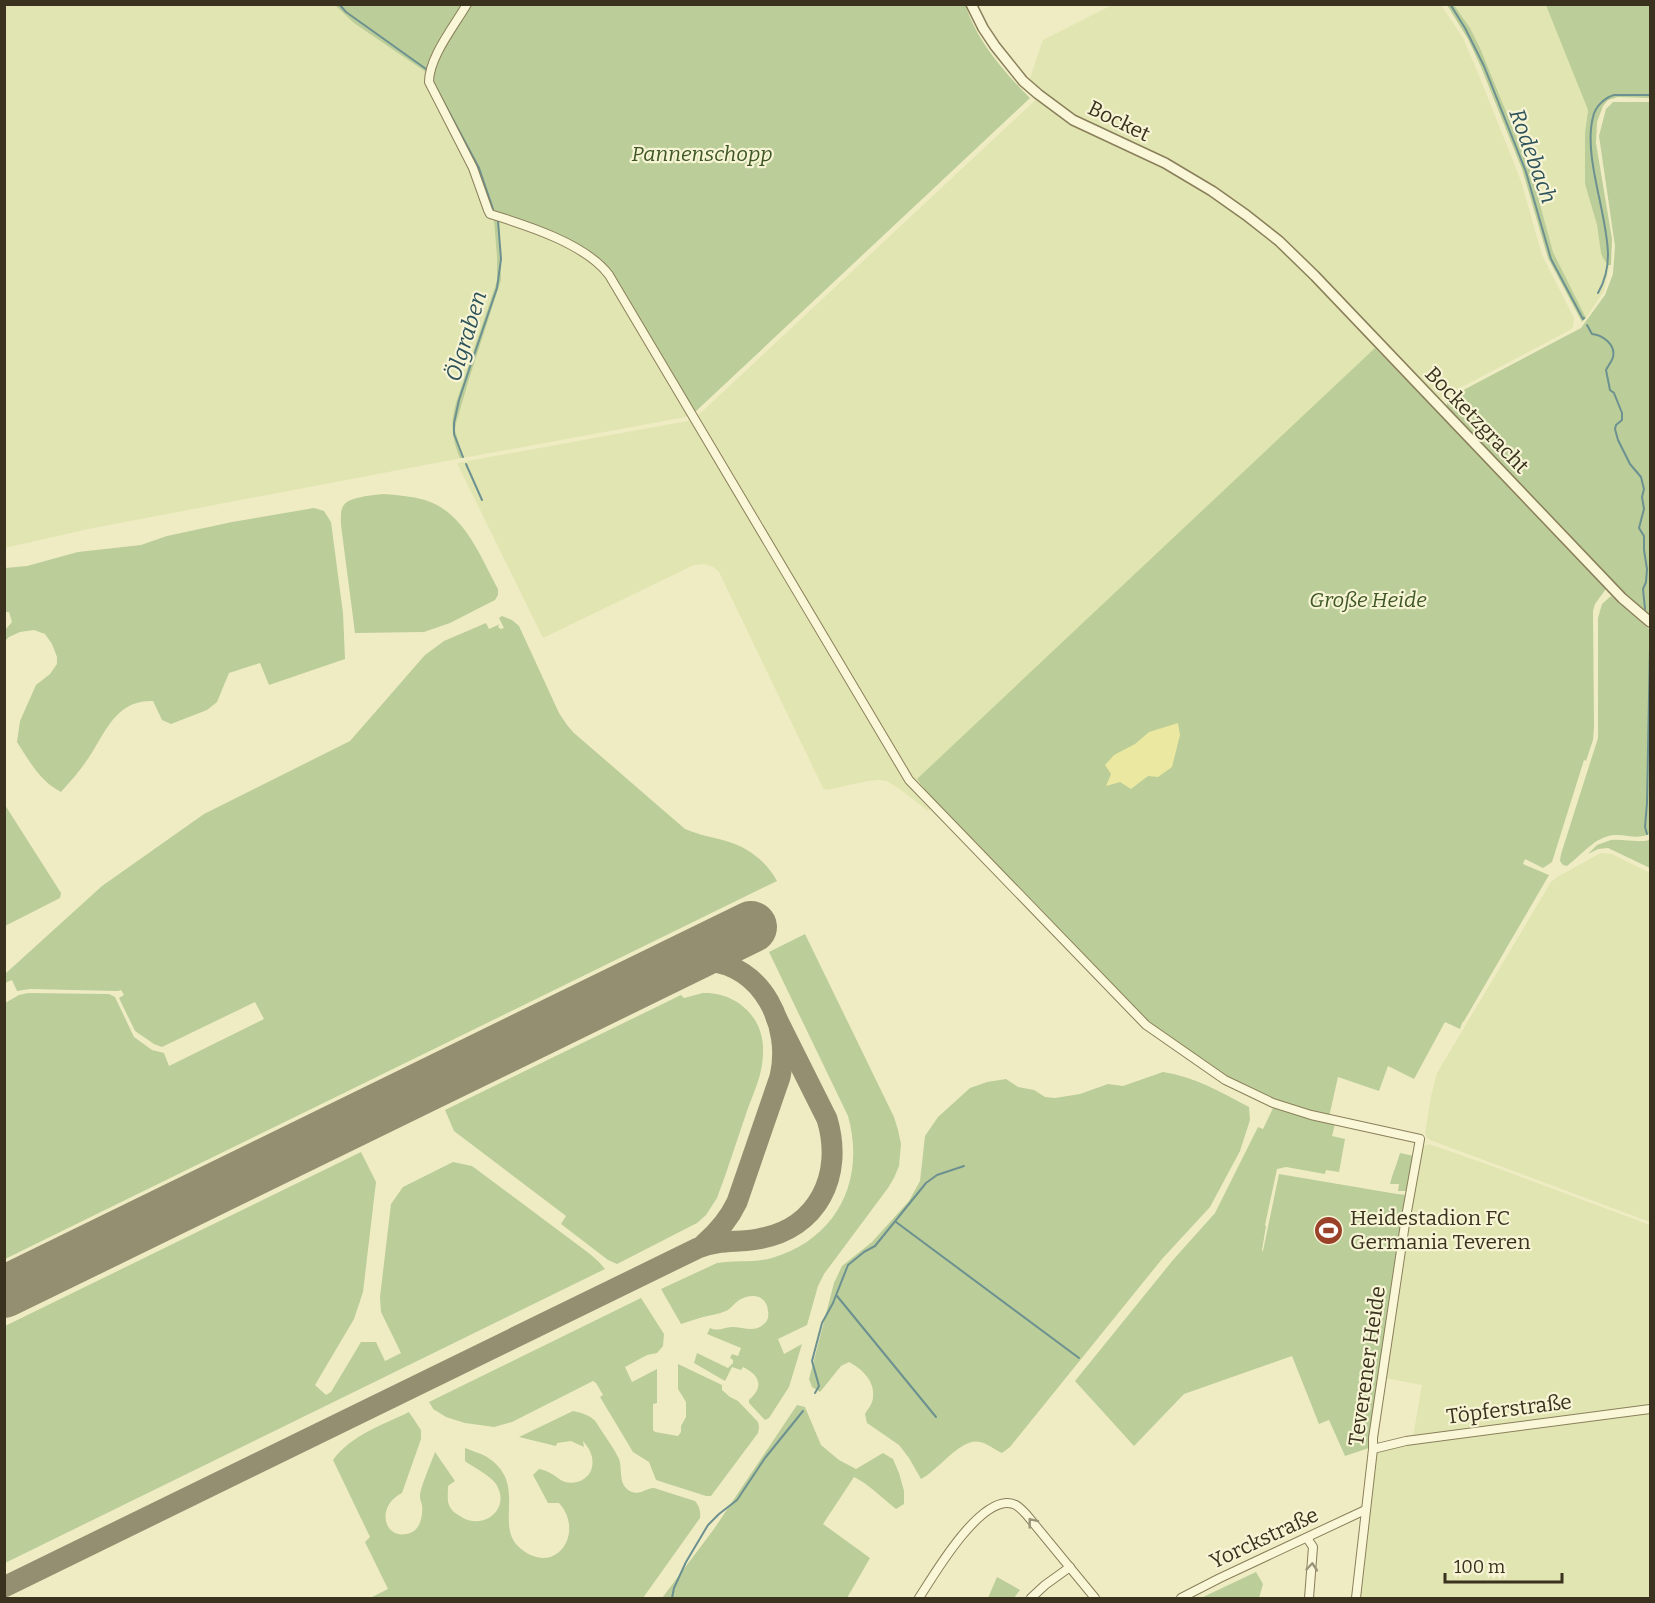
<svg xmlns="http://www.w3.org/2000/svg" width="1655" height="1603" viewBox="0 0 1655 1603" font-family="Bitter,serif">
	<rect width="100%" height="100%" fill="#efecc4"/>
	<g fill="#e1e5b1">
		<path d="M5,5H465L426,72L425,83L471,170L489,219H496L524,226L591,259L601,268L688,415L686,417L441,462L88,529L5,548Z"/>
		<path d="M1112,5H1441L1463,38L1478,73L1521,181L1542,255L1574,318L1573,327L1570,330L1437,400L935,803L928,811L901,790L887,781L880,780L868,781L831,789L826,790L823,788L719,572L713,567L704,564L694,565L543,638L457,463L693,420L1043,93L1029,81L1043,40Z"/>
		<path d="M1454,5H1546L1549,10L1588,110L1585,133V184L1597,225L1601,253L1608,265H1610L1604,291L1586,318L1553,252L1532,175L1480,48L1470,28Z"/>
		<path d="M1601,853L1612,854L1650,873V1222L1430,1140L1427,1138L1425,1133L1431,1096L1437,1073L1551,882L1557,877Z"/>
		<path d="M1429,1144L1492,1166L1650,1225V1405L1413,1437L1422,1385L1385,1378L1408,1219L1422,1147Z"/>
		<path d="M1650,1412V1598H1360L1377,1451L1422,1442Z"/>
	</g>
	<g fill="#bbcd98">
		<path d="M965,4C976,40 1004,72 1030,98L694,413L616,281L591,256L493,214L430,79C438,52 456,28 471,5Z"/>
		<path d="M335,5H465L426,72L354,23Z"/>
		<path d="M1447,5H1454L1470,28L1480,48L1532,175L1553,252L1586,318L1582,322L1548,258L1522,169L1481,67L1468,39Z"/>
		<path d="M1546,5H1650V98L1618,97L1608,100L1603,106L1597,122L1596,143L1612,239L1611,265H1608L1603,258L1601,253L1597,225L1585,184V133L1588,110Z"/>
		<path d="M1613,102H1650V616L1625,595L1448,411C1445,403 1448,400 1454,395L1581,328L1605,295L1613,274L1615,246L1599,136L1606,109Z"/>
		<path d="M494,220L499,221L501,280L469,379L456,423L455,430L463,458H460C452,439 450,423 456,403L497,281V256Z"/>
		<path d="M1375,348C1453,427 1528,509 1606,589L1595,604L1593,611L1594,727L1593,740L1586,761L1584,760L1552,862L1543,868L1525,859L1523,864L1549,875L1464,1021L1462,1023L1460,1029L1445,1022L1414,1079L1388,1066L1379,1091L1338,1077L1329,1117L1275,1101L1226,1079L1150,1025L935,803L917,779Z"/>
		<path d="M383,494C397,495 411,496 425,500C464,512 480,556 498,589V595L495,600L450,623L424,632L355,633L341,525C341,519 340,509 344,505C349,497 374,495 383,494Z"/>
		<path d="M314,508L324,511L331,522L343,613L345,659L269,685L260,663L229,673L217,702L207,710L171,724L162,720L153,701C114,699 104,737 85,763C78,773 69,783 61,792C41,782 29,761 17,742L20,721L36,685L50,674L57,664V657L52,644L45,634L34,630L20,632L9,637L5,641V630L12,622L9,612H5V568L27,566L78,552L141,545L167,536L232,522Z"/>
		<path d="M1611,596L1650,630V834C1635,840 1628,834 1614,835C1594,837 1582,855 1567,866L1563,865L1560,861L1561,854L1598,738V618L1602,604Z"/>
		<path d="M502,616L512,620L519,626L559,713L567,725L574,733L685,829C699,835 712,837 726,841C748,847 766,861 777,881L5,1259V1003L19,995L28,993L109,994L115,997L134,1037L152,1050L164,1053L169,1066L264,1019L255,1002L162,1047L154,1044L135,1031L119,998L124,995L121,990L118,991L30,989L17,991L12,980L5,983V974L102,886L204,814L350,741L425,655L444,641L486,623L489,629L500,624L498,626L500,629L504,628L499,618Z"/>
		<path d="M5,805L61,893L60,898L5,926Z"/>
		<path d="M1611,840C1625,839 1636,843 1650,840V868L1608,848L1598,849L1588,854L1597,845Z"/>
		<path d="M805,934L894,1117L898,1130L901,1144L899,1166L894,1178L888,1188L824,1274L818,1286L807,1325L778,1339L784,1354L802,1344L789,1387L769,1418L765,1420L749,1403V1400C765,1386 759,1375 743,1367L741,1370L732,1367L725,1381L694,1363L697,1353L728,1368L733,1363V1360L730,1358L732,1354L738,1356L741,1348L707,1334L710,1328C719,1332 724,1327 732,1327C744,1327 754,1333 764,1324C768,1321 769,1316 768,1311C767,1296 753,1293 741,1299C735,1302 732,1308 726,1311C719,1314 710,1315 703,1317C695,1319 688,1322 681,1324L661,1289L717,1263C735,1260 754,1263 772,1258C837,1239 866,1180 848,1116L769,952Z"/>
		<path d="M703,993C737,992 765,1018 763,1053C763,1073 754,1092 747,1111C737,1140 728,1169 717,1198L706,1215L697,1223L617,1264L608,1260L561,1224L566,1216L454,1131L445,1110L681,995L684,998Z"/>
		<path d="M1163,1072C1195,1077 1221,1092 1249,1107L1250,1120L1240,1151L1210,1207L1162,1259L1010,1447L1002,1453C995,1450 987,1443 980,1442C961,1437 939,1470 921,1479L909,1458L899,1445L867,1423L865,1414C868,1409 873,1403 873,1397C875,1381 862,1369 849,1362L841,1366L820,1392L812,1387L809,1379L834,1283L842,1266L872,1242L909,1201L920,1181L925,1136L938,1117L970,1088L987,1082L1006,1079L1018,1087L1034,1090L1045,1097L1055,1098L1080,1094L1108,1084L1123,1086Z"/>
		<path d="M1274,1106L1335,1124L1332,1136L1345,1139L1339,1172L1326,1170L1325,1174L1286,1167L1277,1169L1265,1225L1266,1226L1262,1250L1263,1251L1279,1174L1397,1194L1407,1195L1369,1448L1345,1456L1329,1420L1319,1424L1292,1356L1184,1394L1134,1446L1075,1381L1173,1260L1215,1213L1258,1127L1263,1129Z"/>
		<path d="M361,1152L376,1182L363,1292L354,1319L315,1385L326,1395L331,1392L361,1342H376L385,1361L401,1353L381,1312L380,1297L391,1204L403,1187L453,1162L472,1166L590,1254L599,1262L605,1269L5,1563V1326Z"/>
		<path d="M1400,1153L1414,1156L1407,1191H1398L1399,1184H1390C1393,1172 1397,1164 1400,1153Z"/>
		<path d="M641,1298L664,1334L663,1346L657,1353L647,1355L625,1367L632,1382L657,1369V1403L653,1404V1430L655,1432L678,1436L681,1432V1426L686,1417V1402L678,1389V1364L722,1385V1390L730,1397L738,1401L758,1422L759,1427L758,1433L711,1496H706L656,1480L649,1462L633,1452L600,1397L603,1395L596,1383L593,1381L512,1422L494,1427L465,1423L446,1417L435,1410H434L429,1402Z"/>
		<path d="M797,1405L805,1407L821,1445L839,1460L856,1469L883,1453L893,1459L899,1473L904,1491V1504L896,1509C882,1498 870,1485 854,1477L823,1524L870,1558L847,1598H662L714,1529Z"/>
		<path d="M573,1411C582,1413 590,1415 596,1422C603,1434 613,1446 619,1459C623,1469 617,1486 632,1492C641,1495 646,1488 654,1488L695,1501C699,1506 701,1511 700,1518L643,1598H370L388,1589L365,1542L370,1537L333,1460C351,1435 383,1425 409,1412L421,1430V1439L402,1493C374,1507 385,1542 410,1533C421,1529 423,1515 422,1505C421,1502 420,1499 420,1496C420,1488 432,1461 435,1452L455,1481L448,1486C448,1492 447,1500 449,1505C452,1512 457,1514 463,1518C486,1530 511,1507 496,1484C491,1476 473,1467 465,1461V1448C472,1451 480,1453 487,1457C529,1484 493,1525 520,1548C555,1578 586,1533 559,1503H548L533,1475L539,1469C542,1470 545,1470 548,1472C554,1474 559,1480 565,1482C576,1485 590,1479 592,1467C594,1457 590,1449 583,1441L584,1447L571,1441L557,1443L556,1446L519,1437Z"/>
		<path d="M1256,1572L1263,1584L1259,1598H1201Z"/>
		<path d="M997,1577L1020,1590L1014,1598H988Z"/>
	</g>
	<path fill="#ebe9a1" d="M1178,723L1180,735L1172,767L1158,777L1148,776L1131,789L1120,782L1106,786L1111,774L1105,765L1114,755L1135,744L1149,732Z"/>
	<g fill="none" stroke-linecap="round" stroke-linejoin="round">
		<g stroke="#6c9190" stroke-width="2">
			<path d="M339,4L346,12L426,69"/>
			<path d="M1450,4L1465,28L1484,66L1526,172L1551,259L1583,319L1584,318"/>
			<path d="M434,84L479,168L493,209"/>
			<path d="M1598,293C1605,281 1608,268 1608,254C1607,212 1583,156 1593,117C1595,107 1604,98 1614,95H1650"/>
			<path d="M1587,325L1592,334C1602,335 1616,344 1613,357C1612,361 1608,366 1606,370L1610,390L1614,393L1622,413V420L1616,425L1615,429L1618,440L1630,464L1641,477L1644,489L1642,497L1644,509L1639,528L1644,536V550L1647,569L1646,582L1643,589L1645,609"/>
			<path d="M463,457L454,434V423L459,400L472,361L497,288L501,259L498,221"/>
			<path d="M466,464L482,500"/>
			<path d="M1647,834L1645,827L1647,803L1650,647"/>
			<path d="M896,1222L1079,1358"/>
			<path d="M837,1296L936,1417"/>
			<path d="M815,1393L819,1386L812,1361L822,1323L833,1303L848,1265L864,1252L875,1246L926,1183L937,1175L964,1166"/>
			<path d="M672,1598L674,1588L686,1562L708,1525L719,1514L737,1500L765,1458L803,1411"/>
		</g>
		<g stroke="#948f71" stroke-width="21">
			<path d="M669,967C681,964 693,960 706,961C763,964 792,1027 780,1077L737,1202C729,1219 719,1231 704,1244"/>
			<path d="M4,1587L698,1248C720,1239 737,1243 758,1239C818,1229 844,1175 827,1119L776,1017"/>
		</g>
		<path stroke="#948f71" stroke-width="52" d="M4,1292L751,927"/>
		<defs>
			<g id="minor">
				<path d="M467,4C455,25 429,57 429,82L473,168L488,210L490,214C526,225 586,244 609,275L909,780L1146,1025L1225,1080L1273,1103L1311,1115L1420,1139L1406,1217L1373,1438V1449L1356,1598"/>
				<path d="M1373,1449L1406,1441L1650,1409"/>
				<path d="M1307,1538L1313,1547L1309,1598"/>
				<path d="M919,1598C935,1573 975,1505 1006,1503C1015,1502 1020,1508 1026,1514L1095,1598"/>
				<path d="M1031,1598L1045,1585L1070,1567"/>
				<path d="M1181,1598L1220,1578L1363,1511"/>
			</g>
			<path id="tertiary" d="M971,4L983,28L995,46L1023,81L1038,94L1073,120L1165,163L1212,191L1246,215L1279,241L1315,276L1622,598L1650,622"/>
		</defs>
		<use href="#minor" stroke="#8a7f5a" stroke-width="10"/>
		<use href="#tertiary" stroke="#8a7f5a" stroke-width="12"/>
		<use href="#minor" stroke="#f9f7d8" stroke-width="8"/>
		<use href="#tertiary" stroke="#f9f7d8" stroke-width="9"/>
	</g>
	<defs><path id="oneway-chevron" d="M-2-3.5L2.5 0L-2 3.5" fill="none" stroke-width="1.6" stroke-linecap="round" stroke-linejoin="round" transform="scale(1.5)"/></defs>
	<g stroke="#9a947b">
		<use href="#oneway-chevron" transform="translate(1032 1522) rotate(-128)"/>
		<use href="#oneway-chevron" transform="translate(1312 1567) rotate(-85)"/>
	</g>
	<defs>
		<symbol id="stadium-disc" viewBox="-11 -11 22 22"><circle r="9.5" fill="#9a4229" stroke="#f6f4d4"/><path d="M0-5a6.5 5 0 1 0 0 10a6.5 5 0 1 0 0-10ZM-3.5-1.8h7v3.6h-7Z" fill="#fff"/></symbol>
	</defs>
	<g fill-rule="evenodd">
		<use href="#stadium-disc" x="1312" y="1214" width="33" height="33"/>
	</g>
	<g text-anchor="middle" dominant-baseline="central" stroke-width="4.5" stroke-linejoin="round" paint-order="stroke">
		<g font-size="21" fill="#3a321e" stroke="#f6f4d4">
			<text transform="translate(1119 121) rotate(26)">Bocket</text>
			<text transform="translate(1477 420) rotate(46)">Bocketzgracht</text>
			<text transform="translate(1367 1366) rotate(-82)">Teverener Heide</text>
			<text transform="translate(1509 1409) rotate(-7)">Töpferstraße</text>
			<text transform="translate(1264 1538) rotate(-25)">Yorckstraße</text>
		</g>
		<g font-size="21" font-style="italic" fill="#3e5724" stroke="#f6f4d4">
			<text x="702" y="154">Pannenschopp</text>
			<text x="1368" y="600">Große Heide</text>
		</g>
		<g font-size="21" fill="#3a321e" stroke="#f6f4d4" text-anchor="start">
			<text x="1350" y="1218">Heidestadion FC<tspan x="1350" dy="24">Germania Teveren</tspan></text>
		</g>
		<g font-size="22" font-style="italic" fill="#2d525a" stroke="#f6f4d4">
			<text transform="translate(1533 156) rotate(70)">Rodebach</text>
			<text transform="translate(466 336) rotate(-73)">Ölgraben</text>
		</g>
	</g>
	<rect width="1655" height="1603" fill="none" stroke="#3a321e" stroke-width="12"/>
	<path d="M1445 1573v9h117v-9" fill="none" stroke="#3a321e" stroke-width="3"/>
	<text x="1454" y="1573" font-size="18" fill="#3a321e" stroke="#f6f4d4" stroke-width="4.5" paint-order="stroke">100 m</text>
</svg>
